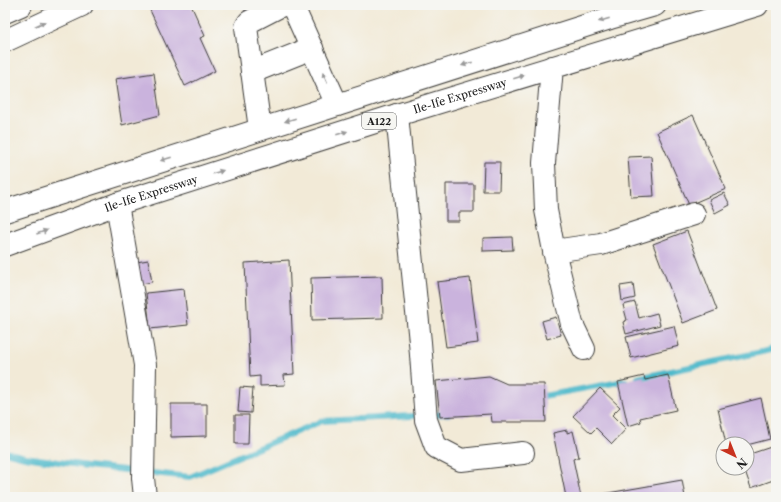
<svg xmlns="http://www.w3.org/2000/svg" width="781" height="502" viewBox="0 0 781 502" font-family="'Libre Caslon Text',serif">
	<rect width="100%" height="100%" fill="#f6f6f2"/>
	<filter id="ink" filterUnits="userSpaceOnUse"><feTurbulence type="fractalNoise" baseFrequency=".025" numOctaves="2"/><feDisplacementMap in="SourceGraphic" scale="8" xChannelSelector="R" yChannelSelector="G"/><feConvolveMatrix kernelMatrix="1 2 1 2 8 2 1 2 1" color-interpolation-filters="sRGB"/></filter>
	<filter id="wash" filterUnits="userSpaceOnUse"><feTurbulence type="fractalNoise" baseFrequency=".012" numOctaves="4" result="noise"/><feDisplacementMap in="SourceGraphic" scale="16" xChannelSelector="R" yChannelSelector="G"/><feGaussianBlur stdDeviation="0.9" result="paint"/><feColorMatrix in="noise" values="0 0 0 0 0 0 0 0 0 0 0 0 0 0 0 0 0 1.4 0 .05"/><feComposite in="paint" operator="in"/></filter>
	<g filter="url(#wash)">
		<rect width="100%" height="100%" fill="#f2ead7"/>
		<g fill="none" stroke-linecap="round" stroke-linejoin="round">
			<g stroke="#4eb9cb" stroke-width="6">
				<path d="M638,378L771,350L776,346"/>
				<path d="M538,397L625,381"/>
				<path d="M5,452L25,457L87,466L190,477L322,421L448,414"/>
			</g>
		</g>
		<g id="blocks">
			<g fill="#cab3dd">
				<path d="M156,5H191L205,36L200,38L215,71L185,86L149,8Z"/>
				<path d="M243,5H261L246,13Z"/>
				<path d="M154,73L160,115L122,125L115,79Z"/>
				<path d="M693,115L726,189L689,205L657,132Z"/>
				<path d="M651,156L654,196L631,197L628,157Z"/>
				<path d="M484,162H500L499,191H483Z"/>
				<path d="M446,184H474V212H459V221H446Z"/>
				<path d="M724,193L730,205L715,213L709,200Z"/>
				<path d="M687,231L717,310L683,323L653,244Z"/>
				<path d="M512,237L513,250L483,251V238Z"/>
				<path d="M148,260L152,282L135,285L131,263Z"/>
				<path d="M289,260L294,374L284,375L285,385L260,386V376L250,377L245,263Z"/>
				<path d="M382,276L383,318L312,320L311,278Z"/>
				<path d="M470,278L478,343L446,347L437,282Z"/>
				<path d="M633,284L635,298L622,301L620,286Z"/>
				<path d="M184,289L188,325L150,329L146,293Z"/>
				<path d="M635,302L639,318L657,313L660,325L626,334L623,322L627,320L623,305Z"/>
				<path d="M556,317L561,335L547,339L542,321Z"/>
				<path d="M674,326L679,346L631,358L626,337Z"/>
				<path d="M668,375L676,410L640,418L641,422L628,426L618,382L644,376L645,380Z"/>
				<path d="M489,376L507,384H544L546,422H492L491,414L440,417L436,381Z"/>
				<path d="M240,387L253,388L251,413L238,412Z"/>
				<path d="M600,388L620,407L612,415L626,429L612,444L596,428L591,433L573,416Z"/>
				<path d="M761,398L770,439L747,445L726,444L718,409Z"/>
				<path d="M171,404H207V436L171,437Z"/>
				<path d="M235,415H249L248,444H235Z"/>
				<path d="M567,430V433L573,431L579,457L573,459L581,497H566L553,433Z"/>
				<path d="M774,446L776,450V479L751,488L744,468H747V455Z"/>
				<path d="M682,480L685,497H591V496Z"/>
			</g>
		</g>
	</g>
	<g filter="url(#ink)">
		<use href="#blocks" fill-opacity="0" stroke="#3c3b38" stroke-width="1"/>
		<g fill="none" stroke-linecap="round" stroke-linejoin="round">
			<defs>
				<g id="minor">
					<path d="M288,5L294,9L337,105"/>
					<path d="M552,67L544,163L546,210L554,251L572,324L584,349"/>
					<path d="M252,72L312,48"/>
					<path d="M397,115L420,342L426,420L436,447L461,460L523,453"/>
					<path d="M260,129L246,27L249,22L282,5"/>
					<path d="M117,204L145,365L143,478L145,497"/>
					<path d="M554,251L601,244L694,214"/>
				</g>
				<g id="major">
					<path d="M5,12L21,5"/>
					<path d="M5,41L82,5"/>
				</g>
				<g id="highway">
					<path d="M5,211L610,18L655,5"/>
					<path id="s1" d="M5,245L117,204L397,115L757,5"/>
				</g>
			</defs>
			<use href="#minor" stroke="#3c3b38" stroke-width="24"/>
			<use href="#major" stroke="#3c3b38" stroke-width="24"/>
			<use href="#highway" stroke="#3c3b38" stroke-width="24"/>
			<use href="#minor" stroke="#fff" stroke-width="22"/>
			<use href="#major" stroke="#fff" stroke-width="22"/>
			<use href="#highway" stroke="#fff" stroke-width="22"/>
		</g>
		<defs><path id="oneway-solid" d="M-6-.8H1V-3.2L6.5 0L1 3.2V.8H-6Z"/></defs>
		<g fill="#999">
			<use href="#oneway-solid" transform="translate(604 20) rotate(162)"/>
			<use href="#oneway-solid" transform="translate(40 24) rotate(-25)"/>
			<use href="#oneway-solid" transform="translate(467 64) rotate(162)"/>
			<use href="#oneway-solid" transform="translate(325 77) rotate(-113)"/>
			<use href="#oneway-solid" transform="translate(519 77) rotate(-17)"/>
			<use href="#oneway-solid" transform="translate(290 120) rotate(163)"/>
			<use href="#oneway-solid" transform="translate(342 133) rotate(-18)"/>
			<use href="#oneway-solid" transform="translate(166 159) rotate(162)"/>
			<use href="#oneway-solid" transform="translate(218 172) rotate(-18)"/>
			<use href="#oneway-solid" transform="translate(42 232) rotate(-20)"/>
		</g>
	</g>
	<g text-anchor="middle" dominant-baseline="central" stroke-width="3" stroke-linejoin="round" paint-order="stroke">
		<rect fill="#f6f6f2" stroke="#5d5d5c" stroke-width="1" x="362" y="113" width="34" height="16" rx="3"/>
		<g font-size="10" font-weight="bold" fill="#1c1c1c">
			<text x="379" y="121">A122</text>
		</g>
		<g font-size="11" fill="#1c1c1c" stroke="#f6f6f2">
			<text stroke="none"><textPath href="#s1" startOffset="479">Ile-Ife Expressway</textPath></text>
			<text stroke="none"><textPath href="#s1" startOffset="155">Ile-Ife Expressway</textPath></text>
		</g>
	</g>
	<rect width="781" height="502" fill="none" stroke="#f6f6f2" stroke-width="20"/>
	<g transform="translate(735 456) rotate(137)"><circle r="19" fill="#f6f6f2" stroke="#9f9f9c"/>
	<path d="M0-3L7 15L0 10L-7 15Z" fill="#c8321e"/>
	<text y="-6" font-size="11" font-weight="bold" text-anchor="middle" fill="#1c1c1c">N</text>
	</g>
</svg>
